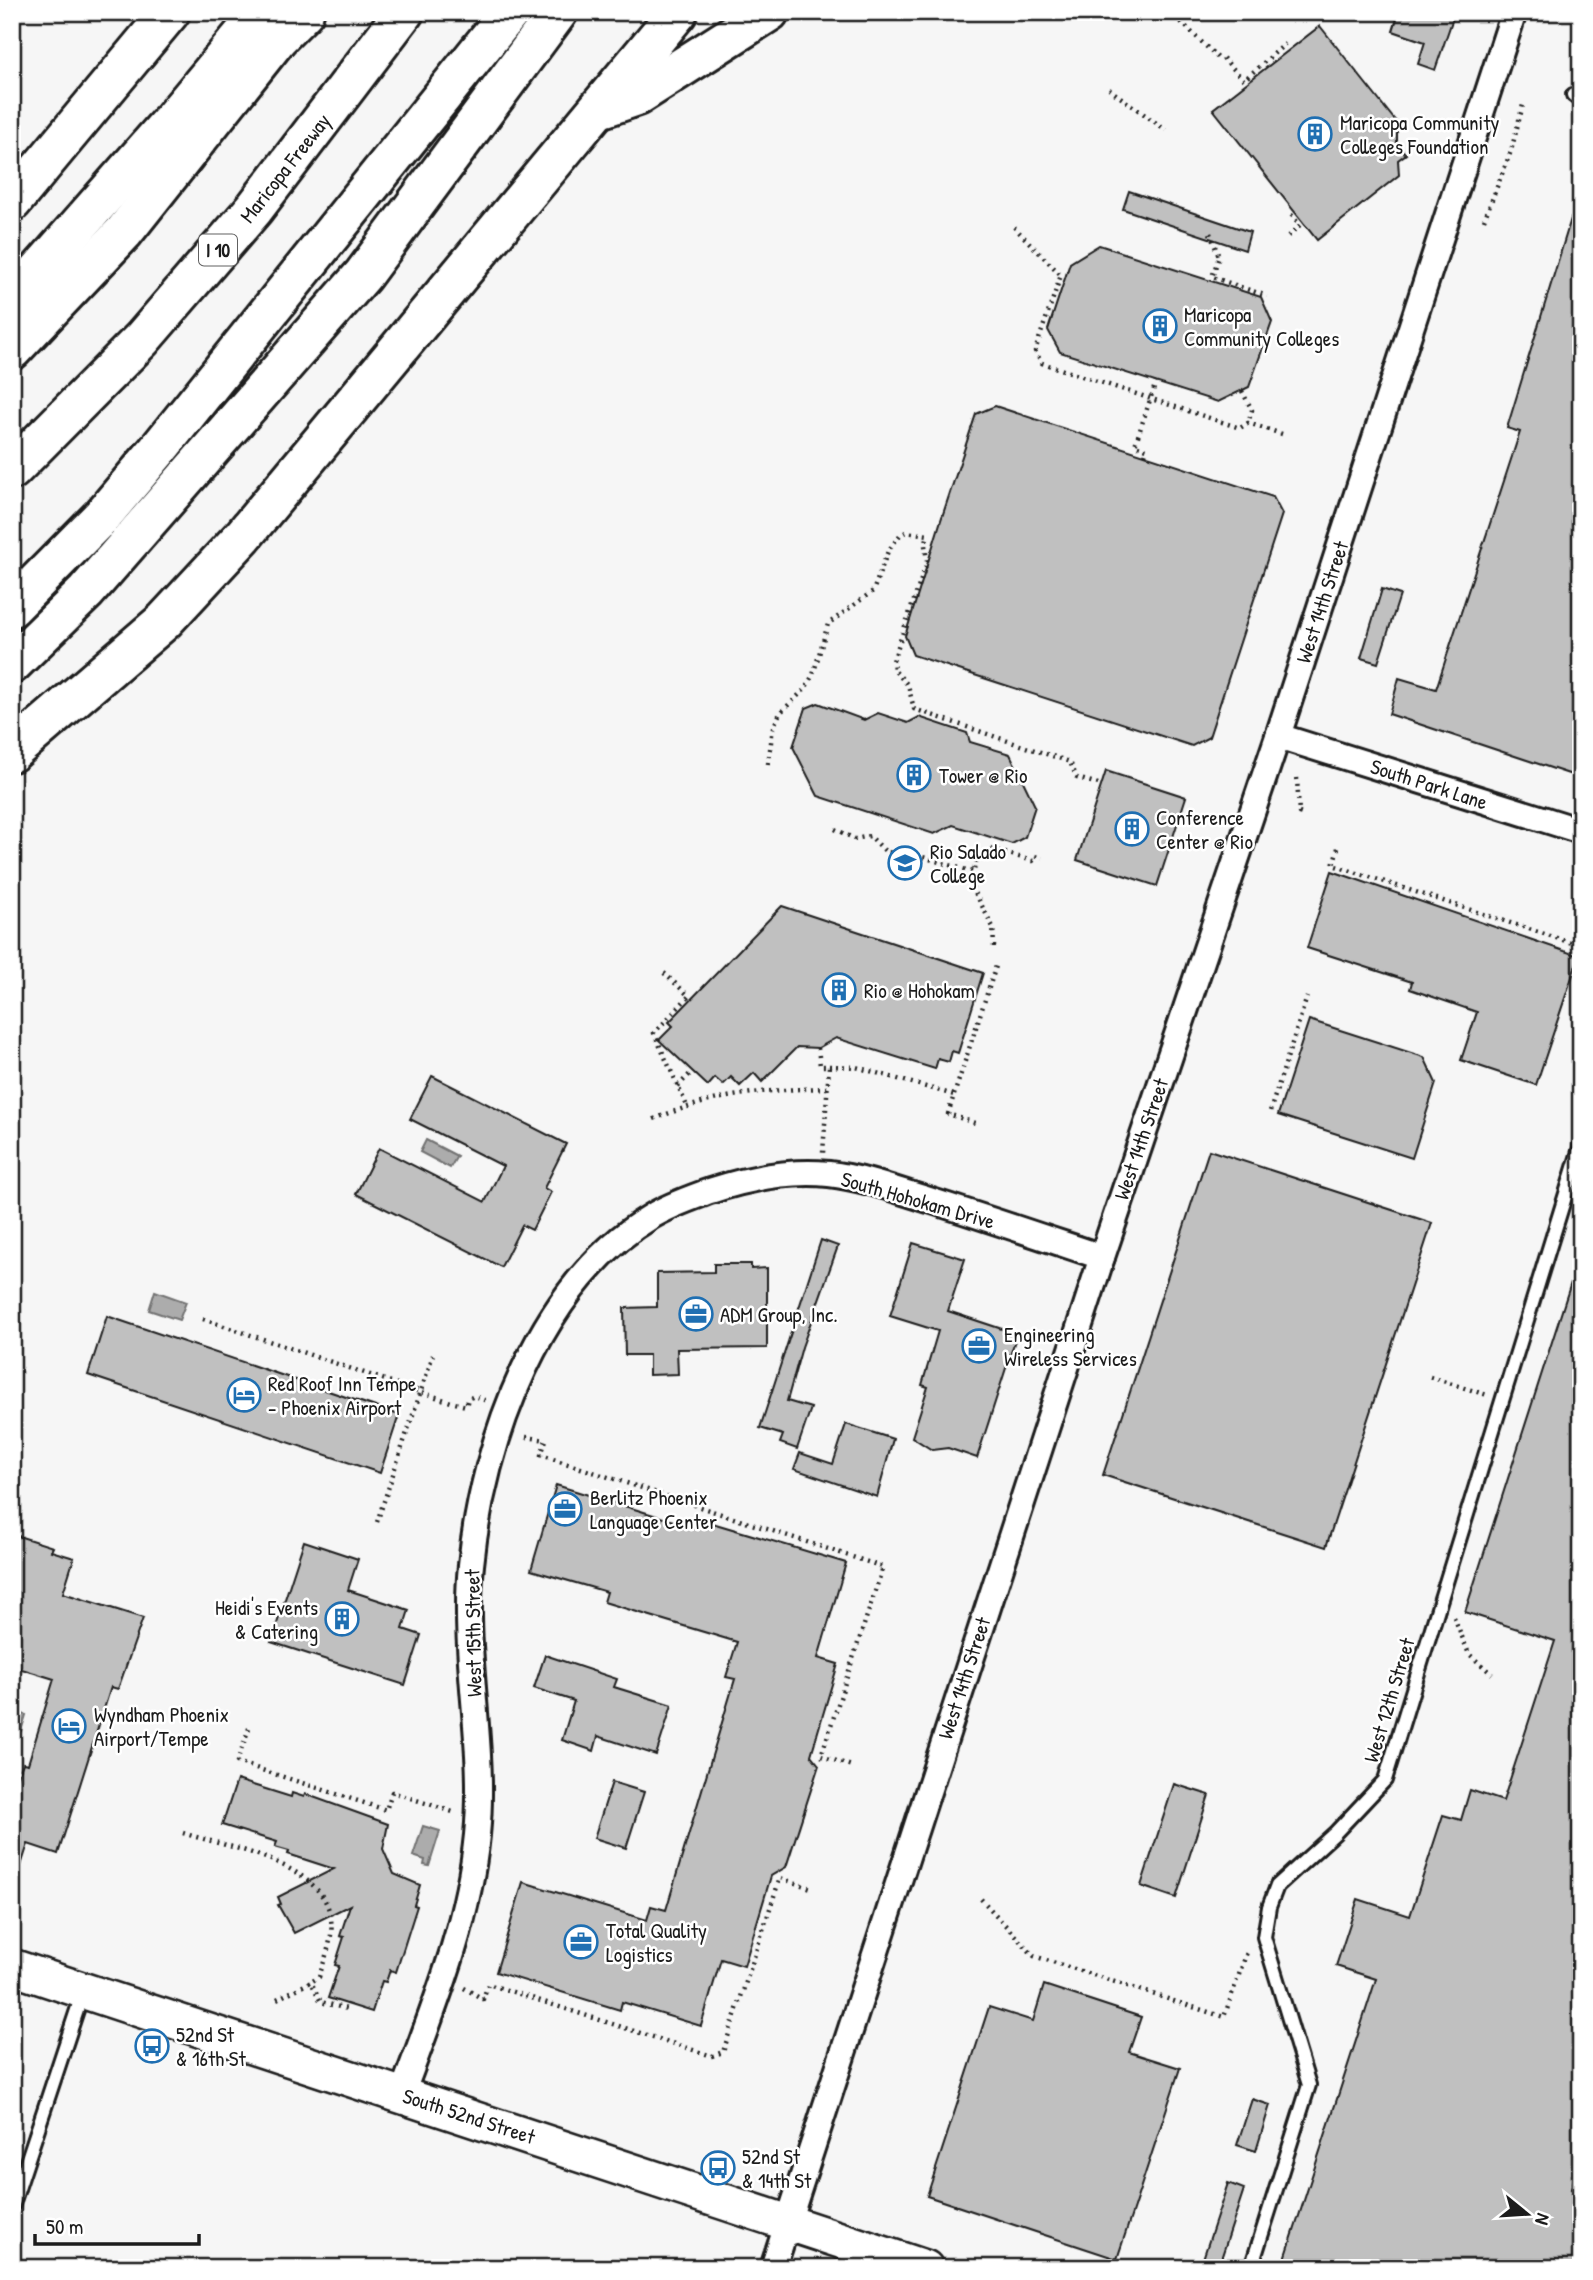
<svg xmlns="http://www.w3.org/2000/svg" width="1593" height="2280" viewBox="0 0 1593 2280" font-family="'Patrick Hand',sans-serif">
	<rect width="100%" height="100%" fill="#f6f6f6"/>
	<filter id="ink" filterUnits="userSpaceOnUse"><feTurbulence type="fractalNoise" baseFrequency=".0143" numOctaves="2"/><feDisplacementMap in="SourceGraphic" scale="14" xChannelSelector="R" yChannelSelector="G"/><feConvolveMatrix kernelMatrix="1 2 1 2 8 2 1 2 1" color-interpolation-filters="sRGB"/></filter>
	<g filter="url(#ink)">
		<g fill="#acacac" stroke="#727272" stroke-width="2">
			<path d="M426,1140L457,1156L450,1168L420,1152Z"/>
			<path d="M155,1291L186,1302L179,1320L149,1310Z"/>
			<path d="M12,1701L18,1713L26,1715L21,1731L12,1736Z"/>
			<path d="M423,1826L440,1831L429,1866L424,1865L425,1860L413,1856Z"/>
		</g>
		<g fill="#c0c0c0" stroke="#1c1c1c" stroke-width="2">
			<path d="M1399,12H1455L1435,70L1418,64L1425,42L1393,31Z"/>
			<path d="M1320,26L1397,123V144L1406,154L1398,160L1399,175L1317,240L1213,109Z"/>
			<path d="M1129,191L1250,232L1245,250L1123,209Z"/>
			<path d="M1577,199H1581V778L1389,714L1399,678L1436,689L1520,432L1507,428Z"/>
			<path d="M1099,245L1261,297L1272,322L1249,387L1218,402L1060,352L1048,330L1070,263Z"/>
			<path d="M995,406L1273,497L1282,514L1209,737L1192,746L913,655L905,636L941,520L976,414Z"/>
			<path d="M1382,589L1400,595L1378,663L1361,658Z"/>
			<path d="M818,703L864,720L878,713L908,723L919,717L967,733L970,742L1010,754L1035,806L1025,837L1012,844L953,825L934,834L818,796L793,747L806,708Z"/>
			<path d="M1106,771L1186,797L1157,886L1077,860Z"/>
			<path d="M1332,871L1579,956L1536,1085L1461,1060L1477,1012L1410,989L1412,982L1307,948Z"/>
			<path d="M782,906L983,973L958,1053L952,1051L949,1062L938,1059L935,1069L836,1038L818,1048L797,1047L762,1082L754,1073L740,1086L731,1077L723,1085L715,1078L708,1086L659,1040L673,1026L669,1022Z"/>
			<path d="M1309,1020L1424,1057L1436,1083L1412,1158L1278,1115Z"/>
			<path d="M432,1076L566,1144L544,1188L551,1192L532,1230L522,1225L501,1267L356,1194L379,1148L485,1202L503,1166L410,1119Z"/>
			<path d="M1209,1150L1432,1223L1326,1547L1103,1475Z"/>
			<path d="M821,1240L838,1246L802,1347L787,1401L811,1408L797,1449L780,1443L783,1435L760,1428Z"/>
			<path d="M913,1243L965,1259L948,1311L1017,1334L977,1458L948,1448L932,1450L912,1437L928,1387L922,1385L938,1331L890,1316Z"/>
			<path d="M714,1264H751V1269L767,1268V1348L677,1349L678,1374L649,1375V1355H625L624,1308L657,1307V1273L714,1272Z"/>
			<path d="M1577,1264L1581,1265V2159L1571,2189L1581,2193V2268H1282L1376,1979L1336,1966L1358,1899L1410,1916L1443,1815L1461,1820L1470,1790L1503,1801L1555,1641L1465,1612Z"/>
			<path d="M107,1316L399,1415L380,1473L88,1375Z"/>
			<path d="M846,1424L893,1439L877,1497L794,1469L800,1453L833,1464Z"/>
			<path d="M556,1485L696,1528L699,1519L846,1563L818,1658L838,1664L811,1755L819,1765L786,1867L771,1876L744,1966L721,1959L701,2026L622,2002L620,2010L496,1972L523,1882L647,1920L651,1906L666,1910L735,1679L726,1677L737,1642L604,1602L607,1592L531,1570Z"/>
			<path d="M12,1534L53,1547L51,1551L74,1558L63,1593L143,1618L118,1689L111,1687L58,1854L28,1844L16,1881L12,1880V1778L17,1779L23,1763L28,1764L54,1679L12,1666Z"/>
			<path d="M304,1541L358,1559L348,1590L409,1610L403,1629L421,1635L405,1685L271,1642Z"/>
			<path d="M545,1655L617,1679L614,1687L672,1705L656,1755L598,1736L594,1751L562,1740L574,1701L534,1688Z"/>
			<path d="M237,1780L291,1797L292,1793L304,1797L305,1794L388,1824L383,1849L394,1874L420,1885L414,1905L417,1906L396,1972L390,1970L386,1982L382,1981L372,2012L328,1998L339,1966L335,1965L344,1937L340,1936L350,1905L294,1933L278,1905L281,1904L278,1897L334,1869L288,1854L289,1851L275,1847L277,1842L222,1825Z"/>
			<path d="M612,1782L644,1792L626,1848L594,1838Z"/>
			<path d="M1174,1784L1209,1795L1176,1898L1141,1886Z"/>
			<path d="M1044,1985L1141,2017L1129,2052L1180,2068L1117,2259L927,2196L989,2007L1033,2021Z"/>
			<path d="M1252,2099L1270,2105L1256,2151L1237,2145Z"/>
			<path d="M1228,2183L1244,2189L1218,2268H1200Z"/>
		</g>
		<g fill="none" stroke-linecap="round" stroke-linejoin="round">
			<defs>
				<g id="service">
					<path d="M1573,95L1581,101"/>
					<path d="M12,2207L83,1992"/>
					<path d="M1251,2268L1309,2085L1264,1937L1269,1907L1277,1886L1335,1833L1385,1780L1581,1145"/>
				</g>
				<g id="minor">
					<path d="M1278,736L1581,831"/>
					<path d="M402,2094C433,2009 468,1926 477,1835C486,1745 462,1656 471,1565C483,1441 540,1283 652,1216C670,1205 691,1198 710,1191C749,1178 788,1170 829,1174C864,1178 899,1191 932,1201C989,1219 1045,1238 1102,1257"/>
					<path d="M773,2268L1102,1257L1278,736L1514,12"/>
				</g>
				<path id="secondary" d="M12,1967L925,2268"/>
				<g id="motorway">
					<path d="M605,107L637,96L769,12"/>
					<path d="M12,202L170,12"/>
					<path d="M12,301L175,116L262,12"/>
					<path d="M12,350L124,232L278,38L304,12"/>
					<path d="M12,470L142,339L254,209L404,12"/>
					<path d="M12,607L102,516L157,451L510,12"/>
					<path d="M12,664L86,592L363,275L558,12"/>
					<path d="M12,752L164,621L243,536L678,12"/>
				</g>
			</defs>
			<use href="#service" stroke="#1c1c1c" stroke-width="18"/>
			<use href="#minor" stroke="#1c1c1c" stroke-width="30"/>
			<use href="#secondary" stroke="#1c1c1c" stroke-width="40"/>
			<use href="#motorway" stroke="#1c1c1c" stroke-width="44"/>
			<g stroke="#1c1c1c" stroke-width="4.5" stroke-dasharray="2 5" stroke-linecap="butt">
				<path d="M1171,12L1220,60"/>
				<path d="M1223,58L1244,80L1285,44"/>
				<path d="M1109,89L1166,130"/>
				<path d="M1484,220L1511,151L1524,101"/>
				<path d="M1014,227L1061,275L1035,351L1042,363L1240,428L1248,423L1282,434"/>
				<path d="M1210,233L1219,257L1212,277L1267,296"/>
				<path d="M1288,236L1300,225L1289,212"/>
				<path d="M1242,391L1252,410L1248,423"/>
				<path d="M1145,455L1147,449L1135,445L1156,382"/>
				<path d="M768,764L773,728L780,713L805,689L813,675L828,624L873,591L888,551L900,535L906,532L928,535L925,545L927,562L893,661L894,670L908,685L914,709L1070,762L1077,778L1102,785"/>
				<path d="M1297,778L1299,813L1302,814"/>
				<path d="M835,829L855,839L870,836L886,852L916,855L973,872"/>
				<path d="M1338,848L1333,865L1581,946"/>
				<path d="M994,947L993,927L970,883L978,855L988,858L991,849L1033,861L1035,856L1042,858"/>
				<path d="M664,973L689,996L654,1033L687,1106"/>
				<path d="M818,1048L820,1066H829L823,1153"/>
				<path d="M829,1066L856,1067L954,1095L948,1114L978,1124"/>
				<path d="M678,1086L692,1072"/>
				<path d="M954,1095L997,963"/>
				<path d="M1270,1111L1307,997"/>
				<path d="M654,1119C716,1094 762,1090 828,1088"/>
				<path d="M203,1319L451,1402L466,1406L468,1399L474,1396L487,1401"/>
				<path d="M1430,1377L1487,1395"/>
				<path d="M526,1437L546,1440L541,1455L883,1567L821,1756L852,1766"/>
				<path d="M377,1522L433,1355"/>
				<path d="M1454,1617L1469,1654L1492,1674"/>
				<path d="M249,1728L237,1762L386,1810L392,1792L456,1813"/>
				<path d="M183,1833C232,1849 340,1864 331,1935C329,1949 323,1964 319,1977L311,1982"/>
				<path d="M981,1899L1034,1956L1224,2017L1247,1952"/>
				<path d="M464,1988L483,1999L488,1984L712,2056L723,2052L780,1878L811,1888"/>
				<path d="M277,1999L311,1982L321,2002L347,2009"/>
			</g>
			<use href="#service" stroke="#fff" stroke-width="12"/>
			<use href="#minor" stroke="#fff" stroke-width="24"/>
			<use href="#secondary" stroke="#fff" stroke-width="35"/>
			<use href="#motorway" stroke="#fff" stroke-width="38"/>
		</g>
	</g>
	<defs>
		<symbol id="building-ring" viewBox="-11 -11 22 22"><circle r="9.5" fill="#fff" stroke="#1f6fb2" stroke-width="1.5"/><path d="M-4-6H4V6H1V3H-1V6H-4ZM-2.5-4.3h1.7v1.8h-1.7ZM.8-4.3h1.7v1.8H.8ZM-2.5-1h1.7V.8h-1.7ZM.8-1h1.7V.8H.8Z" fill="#1f6fb2"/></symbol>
		<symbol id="university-ring" viewBox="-11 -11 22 22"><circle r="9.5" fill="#fff" stroke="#1f6fb2" stroke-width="1.5"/><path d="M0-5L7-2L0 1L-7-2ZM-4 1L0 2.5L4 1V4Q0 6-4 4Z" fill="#1f6fb2"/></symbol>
		<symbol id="office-ring" viewBox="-11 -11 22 22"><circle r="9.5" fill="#fff" stroke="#1f6fb2" stroke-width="1.5"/><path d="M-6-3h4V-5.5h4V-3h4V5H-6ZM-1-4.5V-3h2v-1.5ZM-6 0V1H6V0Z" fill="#1f6fb2"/></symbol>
		<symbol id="hotel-ring" viewBox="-11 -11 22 22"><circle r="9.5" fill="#fff" stroke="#1f6fb2" stroke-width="1.5"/><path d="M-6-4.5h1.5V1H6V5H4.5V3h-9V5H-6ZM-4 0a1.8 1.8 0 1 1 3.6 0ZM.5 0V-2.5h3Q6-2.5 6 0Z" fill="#1f6fb2"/></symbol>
		<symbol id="bus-ring" viewBox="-11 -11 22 22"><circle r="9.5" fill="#fff" stroke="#1f6fb2" stroke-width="1.5"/><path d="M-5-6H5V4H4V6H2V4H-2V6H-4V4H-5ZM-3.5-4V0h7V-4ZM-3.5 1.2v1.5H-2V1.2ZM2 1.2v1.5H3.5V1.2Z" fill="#1f6fb2"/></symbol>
	</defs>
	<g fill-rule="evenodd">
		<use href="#building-ring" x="1296" y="115" width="38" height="38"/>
		<use href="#building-ring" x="1141" y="307" width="38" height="38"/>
		<use href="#building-ring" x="895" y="756" width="38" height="38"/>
		<use href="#building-ring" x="1113" y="810" width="38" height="38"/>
		<use href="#university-ring" x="886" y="844" width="38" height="38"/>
		<use href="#building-ring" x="820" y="971" width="38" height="38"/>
		<use href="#office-ring" x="677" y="1295" width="38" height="38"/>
		<use href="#office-ring" x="960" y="1327" width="38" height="38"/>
		<use href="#hotel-ring" x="225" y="1376" width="38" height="38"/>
		<use href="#office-ring" x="546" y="1490" width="38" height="38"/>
		<use href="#building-ring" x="323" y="1600" width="38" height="38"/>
		<use href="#hotel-ring" x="50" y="1707" width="38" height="38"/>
		<use href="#office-ring" x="562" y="1923" width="38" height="38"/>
		<use href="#bus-ring" x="133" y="2027" width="38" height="38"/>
		<use href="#bus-ring" x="699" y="2149" width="38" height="38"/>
	</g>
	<g text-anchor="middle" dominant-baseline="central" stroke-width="5" stroke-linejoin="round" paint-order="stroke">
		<rect fill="#fff" stroke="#606060" stroke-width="2" x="199" y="234.5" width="38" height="31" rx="5"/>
		<g font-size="19" font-weight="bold" fill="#1c1c1c">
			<text x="218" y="250">I 10</text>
		</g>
		<g font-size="21" fill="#1c1c1c" stroke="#fff" text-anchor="start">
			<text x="1340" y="122">Maricopa Community<tspan x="1340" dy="24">Colleges Foundation</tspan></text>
			<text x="1184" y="314">Maricopa<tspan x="1184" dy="24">Community Colleges</tspan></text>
			<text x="939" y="775">Tower @ Rio</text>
			<text x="1156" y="817">Conference<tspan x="1156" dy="24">Center @ Rio</tspan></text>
			<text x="930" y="851">Rio Salado<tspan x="930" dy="24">College</tspan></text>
			<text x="864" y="990">Rio @ Hohokam</text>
			<text x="720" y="1314">ADM Group, Inc.</text>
			<text x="1004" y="1334">Engineering<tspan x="1004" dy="24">Wireless Services</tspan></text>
			<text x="268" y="1383">Red Roof Inn Tempe<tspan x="268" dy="24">- Phoenix Airport</tspan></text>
			<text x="590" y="1497">Berlitz Phoenix<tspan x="590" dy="24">Language Center</tspan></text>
			<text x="318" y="1607" text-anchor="end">Heidi's Events<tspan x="318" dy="24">&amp; Catering</tspan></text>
			<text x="94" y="1714">Wyndham Phoenix<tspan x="94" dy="24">Airport/Tempe</tspan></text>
			<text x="606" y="1930">Total Quality<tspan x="606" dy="24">Logistics</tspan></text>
			<text x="176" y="2034">52nd St<tspan x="176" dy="24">&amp; 16th St</tspan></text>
			<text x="742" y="2156">52nd St<tspan x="742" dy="24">&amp; 14th St</tspan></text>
		</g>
		<g font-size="21" fill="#1c1c1c" stroke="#fff">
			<text transform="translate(285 168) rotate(-52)">Maricopa Freeway</text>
			<text transform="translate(1322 602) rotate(-72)">West 14th Street</text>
			<text transform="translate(1429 784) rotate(18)">South Park Lane</text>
			<text transform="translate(1141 1139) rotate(-71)">West 14th Street</text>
			<text transform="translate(918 1200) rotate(16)">South Hohokam Drive</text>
			<text transform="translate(473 1633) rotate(-91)">West 15th Street</text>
			<text transform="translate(964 1678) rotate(-72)">West 14th Street</text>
			<text transform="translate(1389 1700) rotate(-73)">West 12th Street</text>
			<text transform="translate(469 2116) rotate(18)">South 52nd Street</text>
		</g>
	</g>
	<rect width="1593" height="2280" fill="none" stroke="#fff" stroke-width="42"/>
	<rect x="21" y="21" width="1551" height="2238" fill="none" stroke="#1c1c1c" stroke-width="2.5" filter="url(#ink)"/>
	<g transform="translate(1527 2214) rotate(108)" stroke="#ffffff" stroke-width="5" paint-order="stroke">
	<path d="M0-5L12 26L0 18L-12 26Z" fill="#1c1c1c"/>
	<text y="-10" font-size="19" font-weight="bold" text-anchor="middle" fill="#1c1c1c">N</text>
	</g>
	<path d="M35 2234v10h164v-10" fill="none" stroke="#1c1c1c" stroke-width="3.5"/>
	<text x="46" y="2234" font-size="21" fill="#1c1c1c" stroke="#ffffff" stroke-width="5" paint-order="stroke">50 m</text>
</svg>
